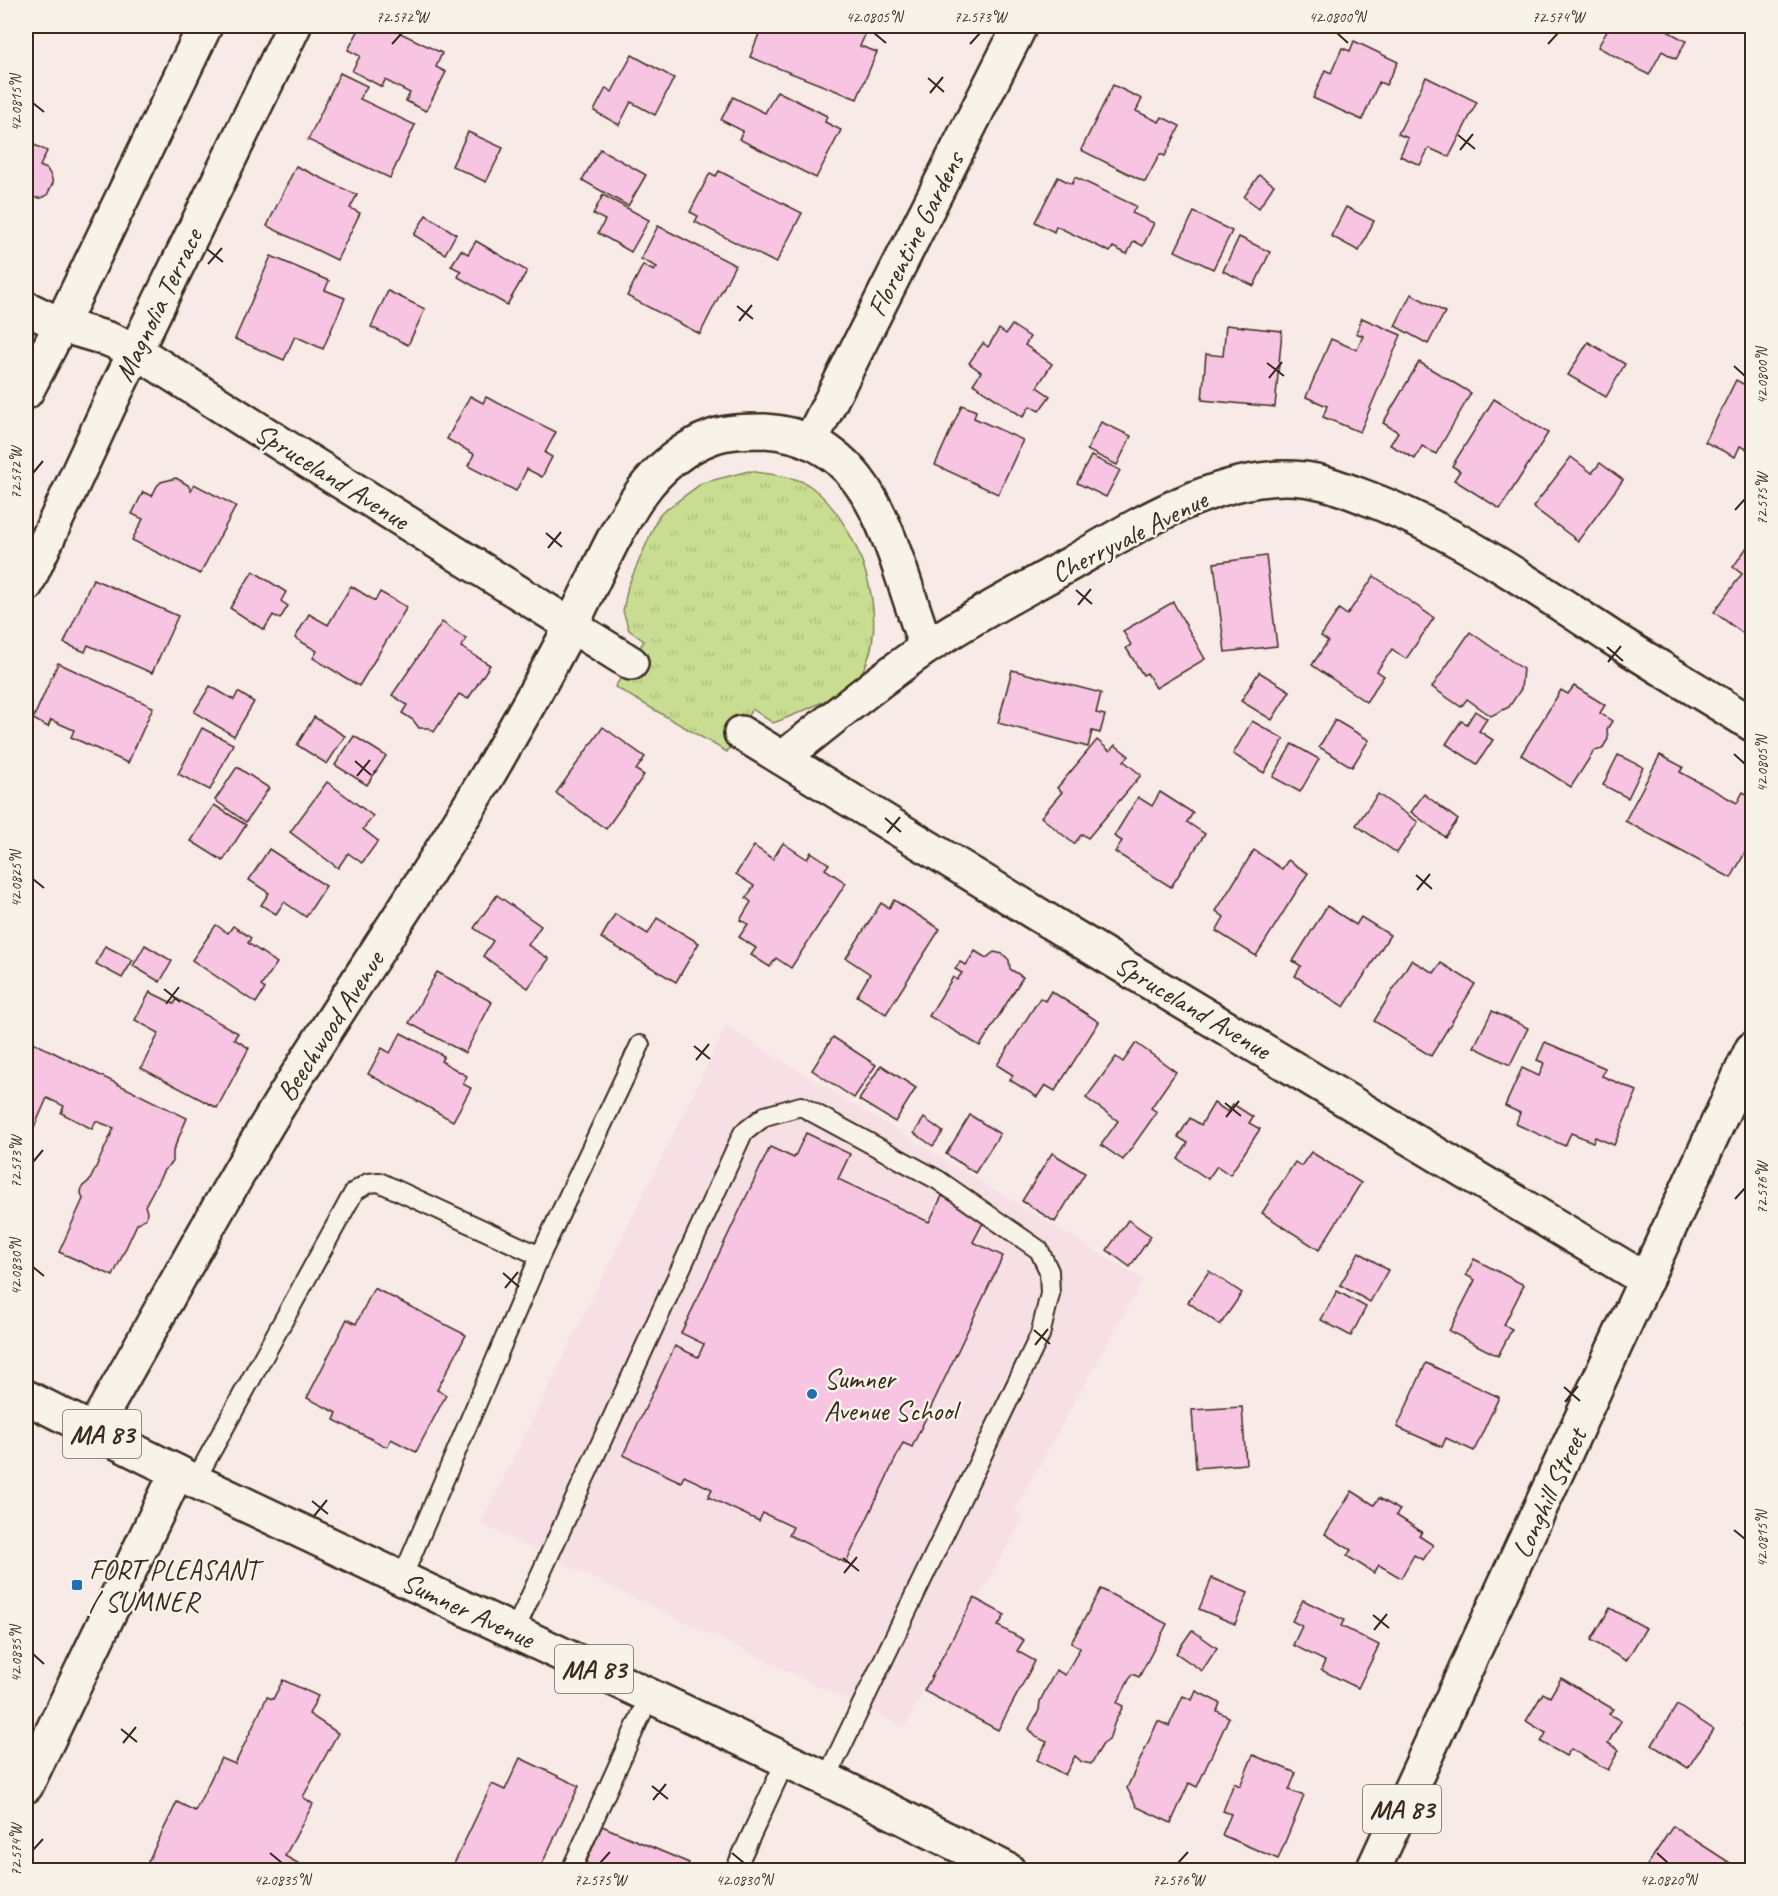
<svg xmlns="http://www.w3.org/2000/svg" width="1778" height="1896" viewBox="0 0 1778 1896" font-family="Caveat,sans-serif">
	<defs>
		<pattern id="grass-tufts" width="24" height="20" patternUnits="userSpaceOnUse" patternTransform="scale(1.5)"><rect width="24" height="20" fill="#c8dd92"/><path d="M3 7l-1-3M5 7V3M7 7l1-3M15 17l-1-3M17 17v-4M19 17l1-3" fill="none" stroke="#adbe7d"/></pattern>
	</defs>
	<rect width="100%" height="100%" fill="#f7eae7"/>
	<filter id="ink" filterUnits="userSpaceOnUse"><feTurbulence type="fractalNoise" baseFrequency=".0167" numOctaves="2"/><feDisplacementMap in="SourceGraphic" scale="12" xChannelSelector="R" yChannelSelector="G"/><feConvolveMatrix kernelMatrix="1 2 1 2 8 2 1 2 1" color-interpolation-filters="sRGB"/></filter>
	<g filter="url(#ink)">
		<path fill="#f7dfe6" d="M726,1027L1143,1280L1015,1508L1023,1519L904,1727L481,1524Z"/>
		<path fill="url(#grass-tufts)" stroke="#828458" stroke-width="1.5" d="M749,471C765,474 797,476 810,486C860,522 898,631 855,682C845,694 790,717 773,723L752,709L727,752L615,687L644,641L629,630L623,611L628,586L659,515L702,483Z"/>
		<g fill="#f7c4e2" stroke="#3b2a1e" stroke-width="1.5">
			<path d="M361,26H386L442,53L436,67L446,72L426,111L406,101L410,93L385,80L382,87L352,71L360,56L348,50Z"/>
			<path d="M762,26H778L785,29L786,26H842L865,35L860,46L877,52L857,99L750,57Z"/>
			<path d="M1610,26H1672L1669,32L1686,41L1676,59L1662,51L1649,75L1598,47Z"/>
			<path d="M1354,41L1398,62L1386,85L1379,82L1362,120L1313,98L1325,70L1331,73L1342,48L1350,51Z"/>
			<path d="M632,55L674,78L655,115L631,102L619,125L594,111L606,88L612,92Z"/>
			<path d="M340,73L367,86L360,99L415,125L390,178L308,140Z"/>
			<path d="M1426,77L1477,102L1449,157L1429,148L1420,165L1400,156L1408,138L1398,134Z"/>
			<path d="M1113,85L1142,99L1136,111L1159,122L1162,117L1180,126L1165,156L1160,154L1145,182L1081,150Z"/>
			<path d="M777,91L827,116L825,122L841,130L816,178L739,139L743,131L721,120L733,97L765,113Z"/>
			<path d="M468,132L503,148L486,182L452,166Z"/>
			<path d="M26,141L47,151L40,166L47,169L51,176L53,183L47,195L41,198H26Z"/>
			<path d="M600,149L646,175L628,206L582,180Z"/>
			<path d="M296,166L357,195L350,208L360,213L337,260L267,226Z"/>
			<path d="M719,171L802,213L776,263L695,222L698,216L690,212L710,173L716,176Z"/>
			<path d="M1259,175L1274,185L1259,208L1244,197Z"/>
			<path d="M1058,177L1072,184L1075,177L1136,206L1132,213L1154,223L1143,246L1134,241L1127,254L1113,247L1110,252L1056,226L1054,232L1035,222Z"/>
			<path d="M603,195L649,220L631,252L598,233L605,220L593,214Z"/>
			<path d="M1346,207L1374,221L1359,251L1331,236Z"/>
			<path d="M1194,212L1232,231L1213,269L1175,251Z"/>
			<path d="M426,215L456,234L445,254L414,235Z"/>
			<path d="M658,226L735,265L700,334L627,296L643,265L654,271L657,267L641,259Z"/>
			<path d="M1239,237L1270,252L1254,286L1223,271Z"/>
			<path d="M476,241L527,271L507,305L458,277L461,271L451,266L461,250L468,254Z"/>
			<path d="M271,256L329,281L325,290L345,298L323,349L295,336L284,360L235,339Z"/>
			<path d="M388,291L425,309L408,345L371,327Z"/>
			<path d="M1411,294L1445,312L1428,344L1395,326Z"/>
			<path d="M1362,318L1401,335L1360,432L1323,417L1327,406L1306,397L1331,339L1357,350L1363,336L1356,333Z"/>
			<path d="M1012,325L1030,337L1025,345L1052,364L1037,387L1050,396L1039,411L1030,406L1023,417L973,384L981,372L969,363L983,343L988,347L999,329L1006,334Z"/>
			<path d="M1226,325L1282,331L1275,407L1202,400L1206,354L1223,356Z"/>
			<path d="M1588,342L1625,364L1606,397L1568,375Z"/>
			<path d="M1419,362L1471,393L1436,454L1422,446L1415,459L1390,445L1398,432L1383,423Z"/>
			<path d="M1752,370V451L1740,446L1735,457L1705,442L1736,380L1745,385Z"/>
			<path d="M470,396L483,403L486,397L556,432L545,453L552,457L542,477L527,469L516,491L468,466L474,454L447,439Z"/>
			<path d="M1494,399L1548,433L1500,509L1454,480L1460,471L1452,466Z"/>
			<path d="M962,405L976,411L974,418L1023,440L998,494L935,465Z"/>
			<path d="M1101,422L1131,436L1117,465L1087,450Z"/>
			<path d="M1091,456L1120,470L1106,497L1077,483Z"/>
			<path d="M1571,457L1592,473L1600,463L1623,480L1578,541L1533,507Z"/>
			<path d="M176,478L188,485L191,491L194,484L236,506L200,574L132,540L143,519L132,514L143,492L152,496L157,486L161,482Z"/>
			<path d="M1752,540V640L1714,612L1742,574L1733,567Z"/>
			<path d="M1266,556L1277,646L1225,652L1214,563Z"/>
			<path d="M253,571L286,592L281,601L288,606L280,619L273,615L264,630L230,608Z"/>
			<path d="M1374,576L1434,618L1406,659L1392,649L1377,671L1384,676L1366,702L1312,665L1328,641L1321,636L1339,609L1347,615Z"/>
			<path d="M93,579L178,616L152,673L88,645L85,652L64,643Z"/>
			<path d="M351,586L375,601L380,592L407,607L359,686L313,658L317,651L295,638L309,614L328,625Z"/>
			<path d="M1173,602L1205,659L1156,688L1147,673L1143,675L1126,648L1131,645L1123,631Z"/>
			<path d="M442,622L466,639L461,647L490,665L468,699L459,694L434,732L429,728H419L413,720L402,713L407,705L392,695Z"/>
			<path d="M1470,632L1523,669L1521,689L1509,707L1491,716L1467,699L1461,707L1432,687Z"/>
			<path d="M58,663L153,707L128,763L71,737L74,730L51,720L48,727L33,719Z"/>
			<path d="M1012,670L1101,693L1096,713L1105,715L1100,733L1092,731L1088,747L998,723Z"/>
			<path d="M1259,672L1290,691L1272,720L1241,701Z"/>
			<path d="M210,686L234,700L238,692L254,702L234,736L194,712Z"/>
			<path d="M1574,686L1605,705L1600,713L1612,721L1607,729L1608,739L1602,749L1594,751L1571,787L1521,755L1561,690L1568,694Z"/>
			<path d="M1475,711L1487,719L1479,731L1493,740L1477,764L1446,744L1461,721L1467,724Z"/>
			<path d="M314,717L345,736L327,764L297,745Z"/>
			<path d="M1335,720L1369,740L1352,767L1319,747Z"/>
			<path d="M1252,721L1284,739L1264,773L1233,754Z"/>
			<path d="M603,727L645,757L636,770L644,775L606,829L556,793Z"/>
			<path d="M202,728L233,744L210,790L178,774Z"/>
			<path d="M354,736L386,756L367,785L335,765Z"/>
			<path d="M1097,740L1110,751L1115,745L1129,756L1124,761L1141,775L1088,838L1082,834L1074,844L1041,817L1062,792L1057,788Z"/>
			<path d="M1292,744L1319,759L1300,792L1273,777Z"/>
			<path d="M1618,755L1643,767L1628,798L1603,785Z"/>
			<path d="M1660,755L1683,767L1680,772L1737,803L1743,792L1752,797V854L1746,851L1731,878L1625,821Z"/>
			<path d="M237,767L269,788L246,822L215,800Z"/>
			<path d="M327,782L373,816L363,829L378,841L362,863L348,853L338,868L290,832Z"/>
			<path d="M1160,792L1193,813L1187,822L1205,834L1171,887L1115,852L1122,841L1114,836L1138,797L1152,806Z"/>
			<path d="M1378,794L1418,822L1397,853L1356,825Z"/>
			<path d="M1424,794L1458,820L1445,837L1411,812Z"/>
			<path d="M214,805L246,825L223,861L191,841Z"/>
			<path d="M783,843L807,859L811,852L829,864L825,869L846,883L791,968L776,958L770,967L751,955L756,948L739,937L748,924L740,920L751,902L746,898L754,886L736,874L754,846L773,859Z"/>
			<path d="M269,849L326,886L306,917L284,902L276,914L261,905L269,893L249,880Z"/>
			<path d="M1254,850L1282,869L1288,860L1308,873L1256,956L1216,931L1224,917L1216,911Z"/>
			<path d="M497,895L541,926L528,945L549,959L528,988L483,956L493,941L474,928Z"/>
			<path d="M894,900L940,929L886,1014L857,996L870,974L846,958L881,903L889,908Z"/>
			<path d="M1327,906L1356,925L1361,917L1390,935L1344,1007L1295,976L1301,966L1293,961Z"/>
			<path d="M615,914L648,934L657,918L699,943L676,982L601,938Z"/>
			<path d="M216,925L228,933L233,926L251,938L248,943L277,963L261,986L265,989L256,1003L192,960Z"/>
			<path d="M145,945L172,961L160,982L133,966Z"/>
			<path d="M105,946L133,960L122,978L96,964Z"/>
			<path d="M975,951L986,958L994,952L1003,954L1009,960L1010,969L1023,977L980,1046L929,1016L953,977L957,980L962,973L955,969L960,962L966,965Z"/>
			<path d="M1411,960L1434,973L1441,963L1475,984L1431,1056L1374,1021Z"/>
			<path d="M437,972L492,1002L465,1053L409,1023Z"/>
			<path d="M1051,991L1099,1022L1055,1091L1045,1085L1037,1097L1010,1080L1013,1075L997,1065L1040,998L1045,1001Z"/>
			<path d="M150,992L174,1004L177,999L238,1033L234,1039L249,1048L217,1108L141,1068L159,1033L135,1020Z"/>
			<path d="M1492,1011L1528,1028L1510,1065L1474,1047Z"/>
			<path d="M401,1033L444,1056L441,1061L467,1076L463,1084L471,1088L453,1121L368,1074L382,1048L390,1053Z"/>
			<path d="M833,1037L876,1065L854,1098L812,1070Z"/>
			<path d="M26,1039L187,1118L173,1151V1162L164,1170L145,1206L147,1212L146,1218L137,1224L113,1276L59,1252L83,1199L81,1193L82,1187L90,1180L114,1128L96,1121L92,1129L61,1113L64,1106L47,1098L26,1146Z"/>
			<path d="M1545,1042L1605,1068L1602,1076L1637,1091L1614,1145L1595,1137L1593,1142L1571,1133L1565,1146L1516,1124L1520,1113L1505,1106L1522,1068L1539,1076L1544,1063L1537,1060Z"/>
			<path d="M1136,1043L1176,1072L1151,1108L1157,1112L1123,1160L1101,1145L1118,1121L1086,1098L1116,1057L1123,1062Z"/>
			<path d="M881,1065L916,1088L895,1122L859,1100Z"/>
			<path d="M1214,1103L1228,1112L1233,1104L1253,1117L1249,1123L1260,1129L1230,1175L1217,1166L1208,1179L1178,1159L1188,1143L1178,1137L1190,1118L1201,1125Z"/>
			<path d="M970,1115L1000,1134L975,1173L946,1154Z"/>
			<path d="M924,1118L943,1132L933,1146L914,1133Z"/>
			<path d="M806,1133L850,1154L838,1179L929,1222L942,1196L986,1217L973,1242L1003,1256L912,1447L903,1443L846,1563L789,1535L793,1527L763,1513L759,1521L708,1497L712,1489L684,1476L681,1482L623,1455L675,1346L698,1357L704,1344L681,1333L770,1147L794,1158Z"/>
			<path d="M1311,1152L1361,1183L1319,1250L1262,1213L1295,1162L1301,1166Z"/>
			<path d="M1052,1153L1085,1173L1055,1222L1022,1201Z"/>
			<path d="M1128,1220L1151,1236L1130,1267L1107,1250Z"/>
			<path d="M1359,1252L1388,1270L1370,1302L1340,1285Z"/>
			<path d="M1474,1259L1524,1285L1504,1325L1512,1329L1498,1356L1449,1331L1475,1280L1466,1275Z"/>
			<path d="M1209,1271L1242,1293L1220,1325L1188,1302Z"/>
			<path d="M374,1288L466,1335L437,1390L446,1395L416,1452L391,1439L387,1447L334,1420L337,1413L307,1398L347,1319L356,1324Z"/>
			<path d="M1337,1291L1366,1307L1351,1336L1321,1320Z"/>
			<path d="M1426,1363L1499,1397L1474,1451L1446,1438L1442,1447L1397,1427Z"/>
			<path d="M1242,1407L1246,1464L1196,1468L1192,1410Z"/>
			<path d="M1352,1491L1374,1505L1379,1498L1400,1510L1396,1515L1422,1532L1419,1536L1433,1545L1423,1560L1414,1555L1401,1578L1379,1565L1374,1573L1347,1556L1351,1550L1325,1534Z"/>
			<path d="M1212,1578L1248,1593L1235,1624L1199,1609Z"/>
			<path d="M1101,1589L1167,1624L1139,1677L1132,1674L1117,1703L1123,1706L1114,1724L1109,1740L1103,1744L1091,1764L1082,1762L1075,1756L1065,1775L1037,1760L1047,1742L1036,1737L1029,1729L1039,1710L1040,1701L1056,1670L1065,1675L1080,1648L1071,1643Z"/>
			<path d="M974,1598L1005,1615L998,1626L1024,1640L1017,1651L1035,1661L998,1730L924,1691Z"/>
			<path d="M1303,1600L1344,1620L1341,1626L1379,1645L1358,1688L1321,1670L1325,1661L1293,1645L1302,1626L1292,1621Z"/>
			<path d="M1610,1608L1646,1628L1626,1661L1591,1640Z"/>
			<path d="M1192,1630L1217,1648L1202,1671L1176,1653Z"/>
			<path d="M1561,1678L1613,1709L1609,1714L1621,1721L1608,1743L1619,1750L1608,1770L1571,1749L1566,1756L1541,1742L1546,1733L1526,1721L1543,1693L1550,1697Z"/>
			<path d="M283,1680L318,1696L309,1714L338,1733L303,1797L313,1804L285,1856L310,1870H144L177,1802L195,1811L221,1758L235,1764L267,1697L273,1699Z"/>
			<path d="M1196,1691L1220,1703L1217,1711L1229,1717L1197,1787L1189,1783L1171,1823L1137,1807L1127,1788L1158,1721L1169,1726L1183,1696L1192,1700Z"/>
			<path d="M1677,1705L1713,1729L1688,1768L1652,1745Z"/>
			<path d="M1752,1711V1730L1744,1725Z"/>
			<path d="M1253,1755L1296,1773L1289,1790L1304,1796L1278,1859L1222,1835L1231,1814L1223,1811L1234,1783L1240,1786Z"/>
			<path d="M520,1758L579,1786L539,1870H451L492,1784L505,1790Z"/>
			<path d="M602,1826L689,1863L686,1870H583Z"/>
			<path d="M1673,1826L1741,1870H1644Z"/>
		</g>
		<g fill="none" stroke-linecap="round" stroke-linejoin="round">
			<defs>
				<g id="service">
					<path d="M195,1481L354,1192L368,1183L379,1182L540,1256L640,1045"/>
					<path d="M402,1578L540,1256"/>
					<path d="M514,1632L743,1133L765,1116L801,1106L938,1180L1039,1250L1049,1271L1050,1294L1040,1335L826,1779"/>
					<path d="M571,1870L650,1695"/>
					<path d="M735,1870L786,1760"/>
				</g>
				<g id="minor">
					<path d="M26,308L61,325L108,339L136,351L289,449L631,663"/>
					<path d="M26,392L61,325L205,26"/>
					<path d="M810,442L1020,26"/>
					<path d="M26,585L115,393L294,26"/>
					<path d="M741,733L1068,933L1646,1280"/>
					<path d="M783,758C829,721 875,683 924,649C971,617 1021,592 1070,564C1136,526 1223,470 1303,479C1324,481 1346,490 1367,498C1457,532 1534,587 1614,639C1660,668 1707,696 1752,724"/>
					<path d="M93,1430C153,1326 209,1221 271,1118C341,1002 419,892 488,775C516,727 544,678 570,628C593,583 612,535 641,493C658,469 684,447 712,437C728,431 747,431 765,431C850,436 879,505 902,575C910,599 918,623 926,647"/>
				</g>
				<path id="tertiary" d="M26,1786L177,1472"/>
				<g id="primary">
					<path d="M26,1397L195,1481L826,1779L1008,1870"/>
					<path d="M1373,1870L1752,1049"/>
				</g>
			</defs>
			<use href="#service" stroke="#3b2a1e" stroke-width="22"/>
			<use href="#minor" stroke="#3b2a1e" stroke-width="38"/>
			<use href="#tertiary" stroke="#3b2a1e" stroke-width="38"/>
			<use href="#primary" stroke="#3b2a1e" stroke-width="38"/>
			<use href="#service" stroke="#f7f3e8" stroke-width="18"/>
			<use href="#minor" stroke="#f7f3e8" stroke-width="33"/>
			<use href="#tertiary" stroke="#f7f3e8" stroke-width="33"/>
			<use href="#primary" stroke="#f7f3e8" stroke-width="33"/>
		</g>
	</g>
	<path fill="none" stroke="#3b2a1e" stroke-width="2" d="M874,33L886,43M1337,33L1348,43M392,44L402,33M970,44L980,33M1548,44L1558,33M928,78L944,92M930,93L943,77M33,103L44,112M1458,135L1475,149M1460,150L1473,134M207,249L223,262M208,264L222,248M737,306L753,319M739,321L752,305M1267,363L1284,376M1734,366L1745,376M1269,378L1282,362M33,473L43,461M1735,510L1745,499M546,533L562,547M548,548L561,532M1076,590L1092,604M1078,605L1091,589M1607,647L1623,661M1608,662L1621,646M1734,754L1745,764M355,761L371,775M357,776L370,760M885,818L901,832M887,833L900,817M1416,875L1432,889M33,879L44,888M1417,890L1430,874M164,989L180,1002M166,1004L179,987M694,1046L710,1059M696,1060L709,1044M1225,1103L1241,1116M1226,1117L1239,1101M33,1162L43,1150M1735,1199L1745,1188M33,1267L44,1276M503,1273L519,1287M505,1288L518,1272M1034,1330L1050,1344M1035,1345L1048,1329M1564,1387L1580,1401M1565,1402L1578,1386M312,1501L328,1514M314,1516L327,1500M1734,1530L1745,1539M843,1558L859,1571M844,1573L857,1557M1373,1615L1389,1628M1374,1630L1387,1614M33,1654L44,1664M121,1729L137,1742M123,1743L136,1727M652,1786L668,1799M653,1800L666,1784M33,1850L43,1839M270,1853L282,1863M732,1853L744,1863M1657,1853L1668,1863M600,1863L610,1852M1178,1863L1188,1852"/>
	<g fill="#1f6fb2" stroke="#f7f3e8" stroke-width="2">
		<circle cx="812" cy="1394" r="6"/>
		<rect x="71" y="1579" width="12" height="12" rx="3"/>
	</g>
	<g text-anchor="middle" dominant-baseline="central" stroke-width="5" stroke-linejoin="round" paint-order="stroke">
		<g fill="#f7f3e8" stroke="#73665b" stroke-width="1.5">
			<rect x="63" y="1410" width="78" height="48" rx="4.5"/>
			<rect x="555" y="1645" width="78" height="48" rx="4.5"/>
			<rect x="1363" y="1785" width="78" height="48" rx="4.5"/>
		</g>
		<g font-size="27" font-weight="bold" fill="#3b2a1e">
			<text x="102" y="1434">MA 83</text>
			<text x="594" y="1669">MA 83</text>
			<text x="1402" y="1809">MA 83</text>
		</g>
		<g font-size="28" fill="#3b2a1e" stroke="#f7f3e8">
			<text transform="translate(915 234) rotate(-63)">Florentine Gardens</text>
			<text transform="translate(158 305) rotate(-64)">Magnolia Terrace</text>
			<text transform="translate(332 476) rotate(32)">Spruceland Avenue</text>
			<text transform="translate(1129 536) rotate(-27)">Cherryvale Avenue</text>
			<text transform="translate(1193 1007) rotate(31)">Spruceland Avenue</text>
			<text transform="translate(330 1026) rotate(-57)">Beechwood Avenue</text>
			<text transform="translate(1549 1493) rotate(-65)">Longhill Street</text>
			<text transform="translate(468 1610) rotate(25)">Sumner Avenue</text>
		</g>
		<g font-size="28" fill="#3b2a1e" stroke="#f7f3e8" text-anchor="start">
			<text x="824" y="1378">Sumner<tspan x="824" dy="32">Avenue School</tspan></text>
			<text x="89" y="1569">FORT PLEASANT<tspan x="89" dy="32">/ SUMNER</tspan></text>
		</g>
	</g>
	<rect width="1778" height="1896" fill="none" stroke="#f7f3e8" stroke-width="66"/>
	<rect x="33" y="33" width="1712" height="1830" fill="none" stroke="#3b2a1e" stroke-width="2"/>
	<g font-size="15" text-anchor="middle" fill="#3b2a1e">
		<text x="402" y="22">72.572°W</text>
		<text x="874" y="22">42.0805°N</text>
		<text x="980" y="22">72.573°W</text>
		<text x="1337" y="22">42.0800°N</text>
		<text x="1558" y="22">72.574°W</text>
		<text transform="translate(16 103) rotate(-90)" y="5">42.0815°N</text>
		<text transform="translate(1762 376) rotate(-90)" y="5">42.0800°N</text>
		<text transform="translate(16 473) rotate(-90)" y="5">72.572°W</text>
		<text transform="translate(1762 499) rotate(-90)" y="5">72.575°W</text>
		<text transform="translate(1762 764) rotate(-90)" y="5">42.0805°N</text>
		<text transform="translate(16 879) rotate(-90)" y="5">42.0825°N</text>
		<text transform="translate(16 1162) rotate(-90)" y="5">72.573°W</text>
		<text transform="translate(1762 1188) rotate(-90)" y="5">72.576°W</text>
		<text transform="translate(16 1267) rotate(-90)" y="5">42.0830°N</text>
		<text transform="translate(1762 1539) rotate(-90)" y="5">42.0815°N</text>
		<text transform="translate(16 1654) rotate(-90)" y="5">42.0835°N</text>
		<text transform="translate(16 1850) rotate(-90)" y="5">72.574°W</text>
		<text x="282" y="1885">42.0835°N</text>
		<text x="600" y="1885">72.575°W</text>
		<text x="744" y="1885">42.0830°N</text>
		<text x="1178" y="1885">72.576°W</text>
		<text x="1668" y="1885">42.0820°N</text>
	</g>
</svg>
